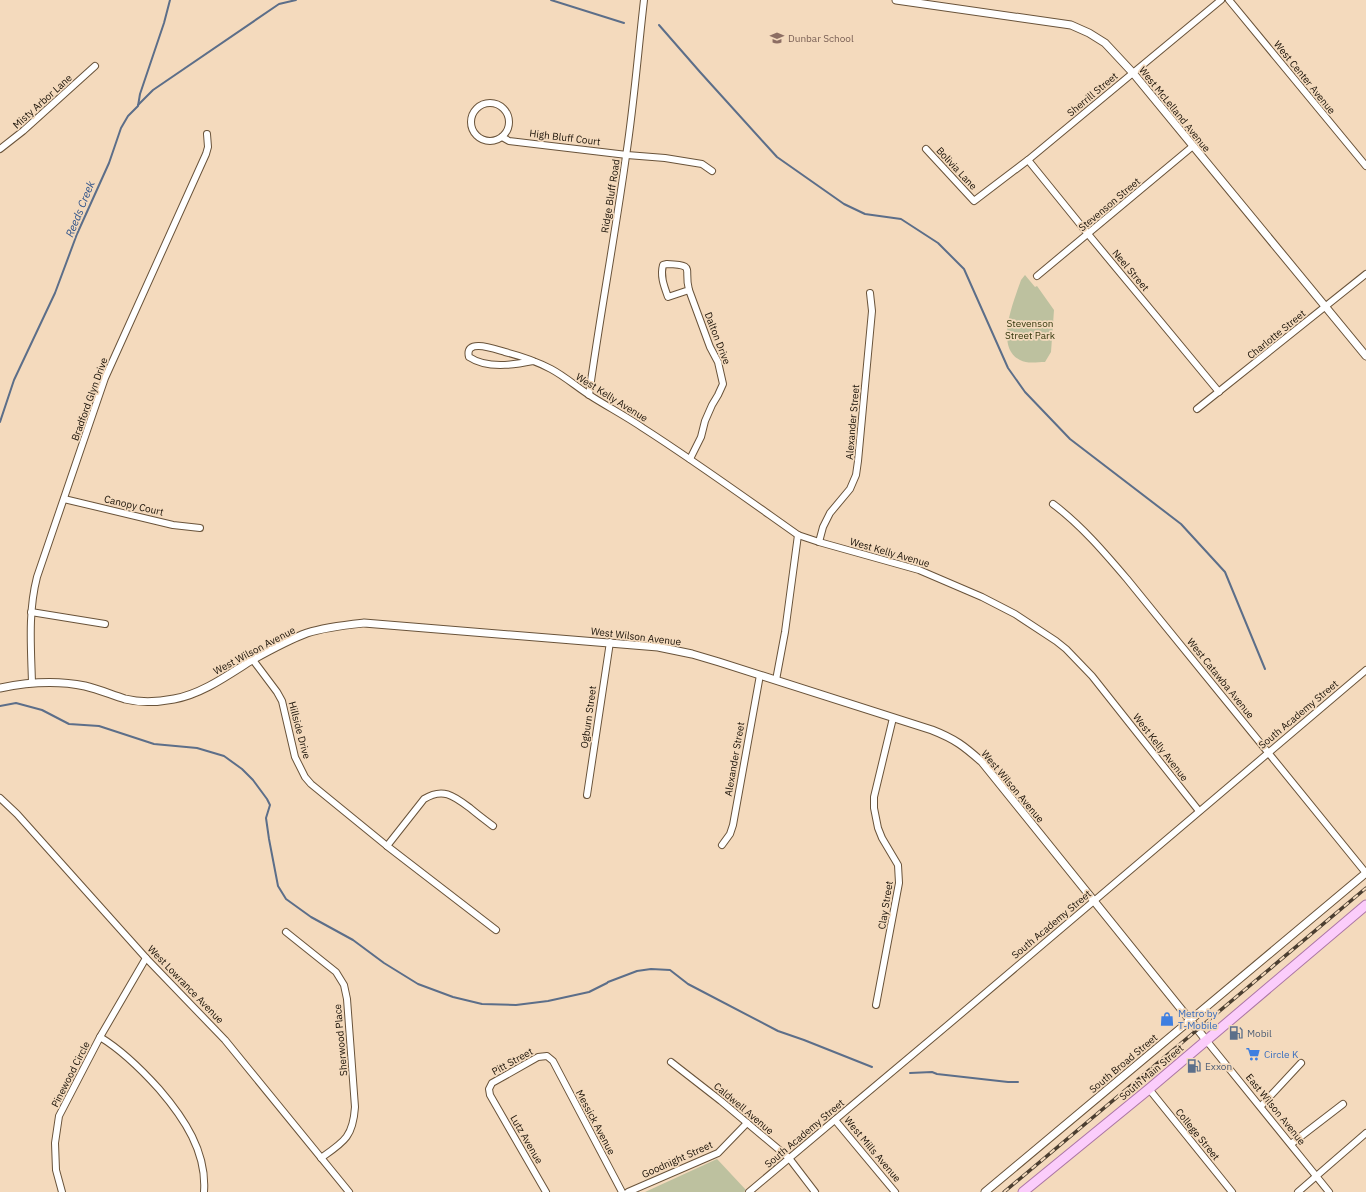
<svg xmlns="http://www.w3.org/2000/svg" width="1366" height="1192" font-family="'IBM Plex Sans',sans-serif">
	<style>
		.green { fill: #bdc19f }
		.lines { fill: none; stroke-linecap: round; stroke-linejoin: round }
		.stream { stroke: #5c6e89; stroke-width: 2 }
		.minor-casing { stroke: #69533a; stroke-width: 8 }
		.tertiary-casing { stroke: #69533a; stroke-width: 9 }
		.primary-casing { stroke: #ab75a4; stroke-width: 11 }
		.minor { stroke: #fff; stroke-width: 6 }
		.tertiary { stroke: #fff; stroke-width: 7 }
		.primary { stroke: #fbcdfb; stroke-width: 9 }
		.rail-casing { stroke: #4c3f31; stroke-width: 3.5 }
		.rail { stroke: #f4dabd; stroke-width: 2; stroke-dasharray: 6; stroke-linecap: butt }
		.labels { text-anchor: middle; stroke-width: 3.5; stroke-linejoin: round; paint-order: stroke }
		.education-label { font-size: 10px; fill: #785e54; stroke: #f4dabd; text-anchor: start }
		.street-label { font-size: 10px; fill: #191107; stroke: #f4dabd }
		.park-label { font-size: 10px; fill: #35380d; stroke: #f4dabd }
		.shop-label { font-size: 10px; fill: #366cbe; stroke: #f4dabd; text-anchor: start }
		.service-label { font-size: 10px; fill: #4e5e75; stroke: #f4dabd; text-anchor: start }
		.water-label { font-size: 11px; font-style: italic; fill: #2d528a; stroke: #f4dabd }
	</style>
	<rect width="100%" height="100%" fill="#f4dabd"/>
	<g class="green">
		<path d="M1025,275L1035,287L1037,286L1054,310L1051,352L1045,362C1037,362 1027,364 1020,360C994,347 1014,301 1021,280Z"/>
		<polygon points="717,1159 746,1190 744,1192 645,1192"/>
	</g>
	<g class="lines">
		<g class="stream">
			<polyline points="551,0 624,23"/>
			<polyline points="659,25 700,72 777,157 844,204 865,214 901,219 938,243 964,269 1008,368 1025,392 1070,439 1181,524 1225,572 1265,669"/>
			<polyline points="138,105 153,90 279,4 296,0"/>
			<polyline points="0,422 14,380 55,293 77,234 109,163 121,128 128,116 138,106 140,94 164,23 170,0"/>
			<polyline points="0,706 16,703 42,710 69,724 99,726 154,744 197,748 224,756 242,769 253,780 267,799 270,805 266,818 269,839 278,886 286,899 311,917 353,940 384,963 418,984 453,997 482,1004 516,1005 548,1001 589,992 607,983 608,982 637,971 651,969 670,970 688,984 778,1031 804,1040 872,1067"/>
			<polyline points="910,1073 932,1072 937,1074 1008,1082 1018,1082"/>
		</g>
		<defs>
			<g id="minor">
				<polyline points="1229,0 1366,166"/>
				<circle cx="490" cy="122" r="19"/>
				<polyline points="502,137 509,141 627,155 665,158 702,164 712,171"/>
				<polyline points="0,149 23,131 95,66"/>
				<polyline points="926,149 974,201 1028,160 1221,0"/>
				<polyline points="1028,160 1088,234 1219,392"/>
				<path d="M667,264C697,265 683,269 689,290L668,297C664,286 660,276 663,265Z"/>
				<polyline points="1037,276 1193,146"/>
				<polyline points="689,290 710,347 718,362 723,384 718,395 712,405 705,421 701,437 690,459"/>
				<path d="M533,361C513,365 487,369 469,357C464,337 497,350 505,352C521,356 536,361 551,369C566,377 579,389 594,398C610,408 627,417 643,428C696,462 747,499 798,535L819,542L919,570L982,597L1015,614L1056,641L1066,649L1092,676L1199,811"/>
				<path d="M589,395C600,315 615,236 626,156C634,104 638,52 644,0"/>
				<polyline points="1197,409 1366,274"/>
				<polyline points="64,499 173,525 200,528"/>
				<path d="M1053,504C1081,525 1104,552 1127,579L1366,873"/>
				<polyline points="819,542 823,527 830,513 850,489 856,475 858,461 872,311 870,293"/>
				<polyline points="31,612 105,624"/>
				<polyline points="253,660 277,692 282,701 295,757 305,777 311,784 387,846 496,930"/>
				<polyline points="776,680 785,632 798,535"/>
				<path d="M32,683C31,647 28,612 37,577L105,378L206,154L208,147L207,134"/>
				<polyline points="587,795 610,642"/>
				<polyline points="0,798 17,814 146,958 225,1040 349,1192"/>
				<polyline points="722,845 730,834 733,825 760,675"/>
				<path d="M387,846L424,799C443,787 454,796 470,808C477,814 485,820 493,826"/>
				<path d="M286,932L336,972L344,985L347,999L355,1107C353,1137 344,1142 321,1158"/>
				<polyline points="876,1005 899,883 898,865 882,838 878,828 874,808 874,797 893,718"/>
				<polyline points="100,1037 146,958"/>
				<polyline points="1206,1040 1329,1192"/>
				<polyline points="671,1062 721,1101 789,1158 815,1192"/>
				<polyline points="1149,1089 1232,1192"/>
				<polyline points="1261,1106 1301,1063"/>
				<polyline points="835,1120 895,1192"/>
				<polyline points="1291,1144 1343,1104"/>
				<path d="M62,1192L56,1170L55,1143L59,1116L100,1037C123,1051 141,1069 159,1089C184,1118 207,1152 204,1192"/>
				<polyline points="546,1192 490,1095 489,1089 492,1083 538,1057 547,1056 553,1061 622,1192"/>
				<polyline points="628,1192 718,1153 747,1123"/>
				<polyline points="749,1192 949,1024 1366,670"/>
				<polyline points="1298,1192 1366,1133"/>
			</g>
			<g id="tertiary">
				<polyline points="896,0 1071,25 1089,33 1105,43 1133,73 1366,356"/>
				<path d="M0,688C29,682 56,680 85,686C98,689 112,695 125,699C141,703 158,702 174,699C202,694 228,675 252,660C270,650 288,640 307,633C325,627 345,625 364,623L658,647L692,654L719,662L932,730C955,739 964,746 982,762L1206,1040"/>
				<polyline points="985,1192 1366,873"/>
			</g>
			<polyline id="primary" points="1023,1192 1149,1089 1366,905"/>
		</defs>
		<use href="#minor" class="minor-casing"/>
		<use href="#tertiary" class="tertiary-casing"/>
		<use href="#primary" class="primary-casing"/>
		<use href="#minor" class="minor"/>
		<use href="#tertiary" class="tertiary"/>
		<use href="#primary" class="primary"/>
		<defs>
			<polyline id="rail" points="1004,1192 1366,888"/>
		</defs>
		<use href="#rail" class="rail-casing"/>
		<use href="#rail" class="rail"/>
	</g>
	<defs>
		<symbol id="school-bare" viewBox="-9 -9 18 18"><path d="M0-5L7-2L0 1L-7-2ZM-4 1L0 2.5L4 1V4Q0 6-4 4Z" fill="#8d6e63" stroke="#f4dabd" stroke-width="2.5" paint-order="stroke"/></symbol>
		<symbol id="shop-bare" viewBox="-9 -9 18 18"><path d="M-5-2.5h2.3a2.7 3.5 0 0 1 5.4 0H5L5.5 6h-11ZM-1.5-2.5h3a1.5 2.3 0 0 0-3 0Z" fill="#3f7fe0" stroke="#f4dabd" stroke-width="2.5" paint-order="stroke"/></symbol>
		<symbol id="fuel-bare" viewBox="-9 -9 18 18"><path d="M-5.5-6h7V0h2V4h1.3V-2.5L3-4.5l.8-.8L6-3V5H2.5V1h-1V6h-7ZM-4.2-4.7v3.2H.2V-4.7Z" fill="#5c6f8a" stroke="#f4dabd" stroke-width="2.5" paint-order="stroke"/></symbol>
		<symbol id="supermarket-bare" viewBox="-9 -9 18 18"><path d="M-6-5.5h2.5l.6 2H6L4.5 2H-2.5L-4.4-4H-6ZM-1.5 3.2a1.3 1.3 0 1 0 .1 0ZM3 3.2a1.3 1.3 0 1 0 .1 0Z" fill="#3f7fe0" stroke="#f4dabd" stroke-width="2.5" paint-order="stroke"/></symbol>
	</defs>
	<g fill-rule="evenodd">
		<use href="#school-bare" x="767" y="28" width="20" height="20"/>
		<use href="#shop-bare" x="1157" y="1009" width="20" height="20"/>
		<use href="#fuel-bare" x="1226" y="1023" width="20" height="20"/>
		<use href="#supermarket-bare" x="1243" y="1044" width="20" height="20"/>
		<use href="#fuel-bare" x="1184" y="1056" width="20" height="20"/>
	</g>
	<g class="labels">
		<g class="education-label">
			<text x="788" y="42">Dunbar School</text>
		</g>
		<g class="street-label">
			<text transform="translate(1305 77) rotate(51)" y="4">West Center Avenue</text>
			<text transform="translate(1092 94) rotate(-40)" y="4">Sherrill Street</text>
			<text transform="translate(42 101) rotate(-42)" y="4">Misty Arbor Lane</text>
			<text transform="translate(1175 109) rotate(51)" y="4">West McLelland Avenue</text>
			<text transform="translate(565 137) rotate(7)" y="4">High Bluff Court</text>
			<text transform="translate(957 168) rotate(47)" y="4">Bolivia Lane</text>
			<text transform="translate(610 196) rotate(-81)" y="4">Ridge Bluff Road</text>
			<text transform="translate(1109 204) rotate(-40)" y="4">Stevenson Street</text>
			<text transform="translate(1131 270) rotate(50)" y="4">Neel Street</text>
			<text transform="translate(1276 334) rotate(-39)" y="4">Charlotte Street</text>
			<text transform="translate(718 338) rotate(69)" y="4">Dalton Drive</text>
			<text transform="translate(612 397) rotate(32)" y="4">West Kelly Avenue</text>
			<text transform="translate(89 399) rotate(-70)" y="4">Bradford Glyn Drive</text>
			<text transform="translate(852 422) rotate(-85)" y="4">Alexander Street</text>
			<text transform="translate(134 505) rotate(13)" y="4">Canopy Court</text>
			<text transform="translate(890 552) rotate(16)" y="4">West Kelly Avenue</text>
			<text transform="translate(636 636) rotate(7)" y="4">West Wilson Avenue</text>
			<text transform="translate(254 650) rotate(-28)" y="4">West Wilson Avenue</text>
			<text transform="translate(1221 678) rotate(51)" y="4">West Catawba Avenue</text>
			<text transform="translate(1298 714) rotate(-40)" y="4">South Academy Street</text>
			<text transform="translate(588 717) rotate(-82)" y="4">Ogburn Street</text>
			<text transform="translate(300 730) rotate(75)" y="4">Hillside Drive</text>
			<text transform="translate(1161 747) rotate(52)" y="4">West Kelly Avenue</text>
			<text transform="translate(734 759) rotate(-80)" y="4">Alexander Street</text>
			<text transform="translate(1013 786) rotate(50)" y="4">West Wilson Avenue</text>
			<text transform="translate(885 905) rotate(-81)" y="4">Clay Street</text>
			<text transform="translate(1051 924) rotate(-40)" y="4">South Academy Street</text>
			<text transform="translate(186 984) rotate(46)" y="4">West Lowrance Avenue</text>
			<text transform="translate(340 1040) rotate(-95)" y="4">Sherwood Place</text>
			<text transform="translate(512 1061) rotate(-29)" y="4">Pitt Street</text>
			<text transform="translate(1123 1063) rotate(-40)" y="4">South Broad Street</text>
			<text transform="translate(1151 1072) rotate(-40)" y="4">South Main Street</text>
			<text transform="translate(70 1074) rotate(-63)" y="4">Pinewood Circle</text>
			<text transform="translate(744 1108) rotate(40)" y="4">Caldwell Avenue</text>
			<text transform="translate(1276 1109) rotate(51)" y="4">East Wilson Avenue</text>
			<text transform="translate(596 1122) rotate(62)" y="4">Messick Avenue</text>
			<text transform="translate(804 1133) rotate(-40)" y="4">South Academy Street</text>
			<text transform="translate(1198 1134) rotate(51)" y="4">College Street</text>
			<text transform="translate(527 1139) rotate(60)" y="4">Lutz Avenue</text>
			<text transform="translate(873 1149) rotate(50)" y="4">West Mills Avenue</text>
			<text transform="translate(677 1159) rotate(-24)" y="4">Goodnight Street</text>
		</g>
		<g class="park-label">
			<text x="1030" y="327">Stevenson<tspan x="1030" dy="12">Street Park</tspan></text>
		</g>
		<g class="shop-label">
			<text x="1178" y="1017">Metro by<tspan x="1178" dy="12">T-Mobile</tspan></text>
			<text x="1264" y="1058">Circle K</text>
		</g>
		<g class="service-label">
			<text x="1247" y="1037">Mobil</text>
			<text x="1205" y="1070">Exxon</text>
		</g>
		<g class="water-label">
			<text transform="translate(80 209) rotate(-68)" y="4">Reeds Creek</text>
		</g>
	</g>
</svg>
